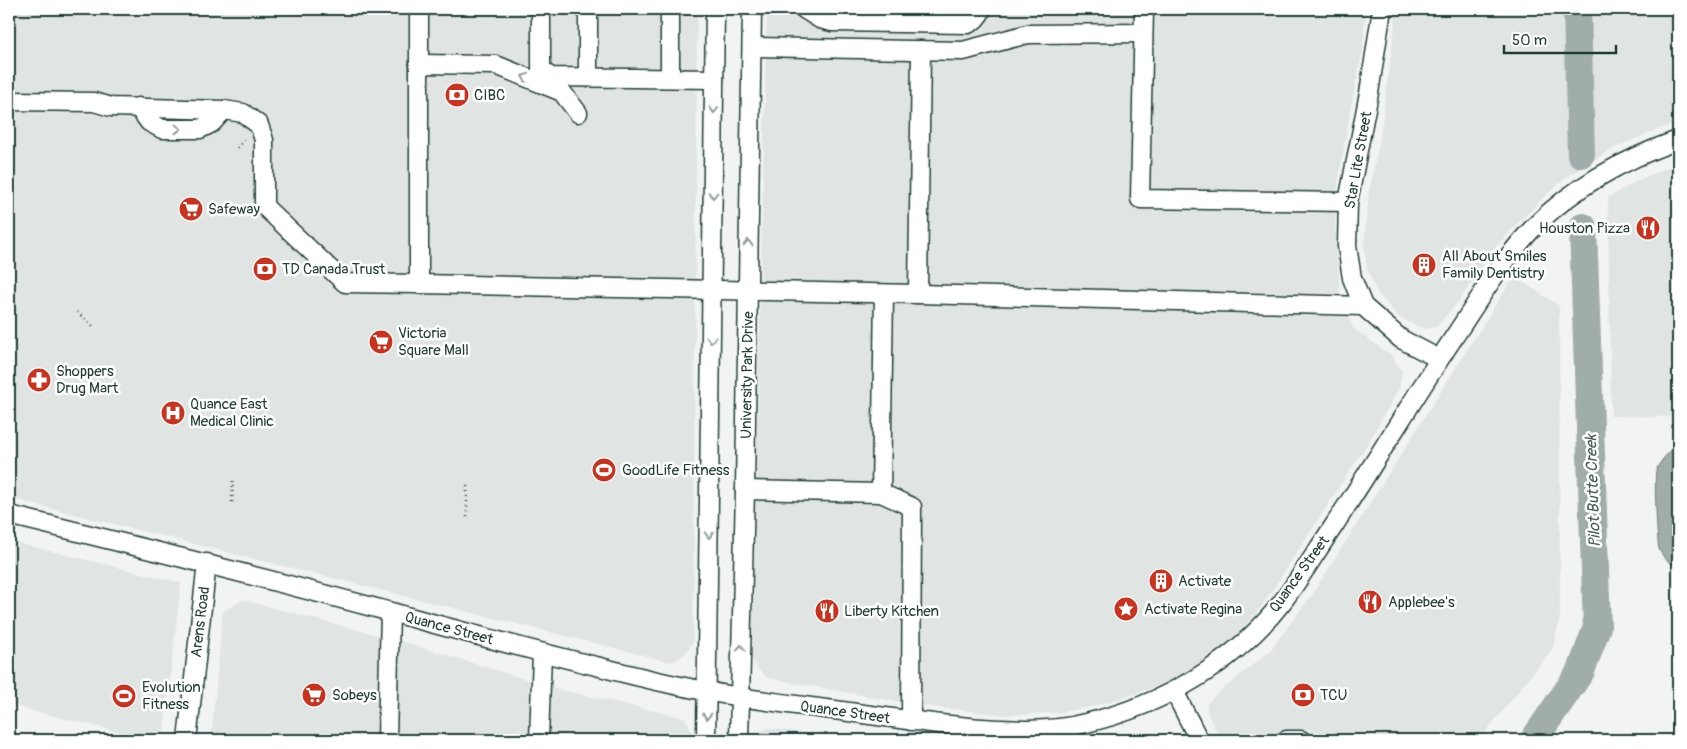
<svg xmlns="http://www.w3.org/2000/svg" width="1687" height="749" font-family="Pangolin,sans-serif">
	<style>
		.built { fill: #e0e4e3 }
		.water { fill: #a1adaa; stroke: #6d807b }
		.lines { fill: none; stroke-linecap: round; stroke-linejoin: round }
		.river { stroke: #a1adaa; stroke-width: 28 }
		.minor-casing { stroke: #1f3d34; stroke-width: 21 }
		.path { stroke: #1f3d34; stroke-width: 2.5; stroke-dasharray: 1 4; stroke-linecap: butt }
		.minor { stroke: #fff; stroke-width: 18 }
		.oneway { stroke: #8f9e9a }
		.labels { text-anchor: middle; stroke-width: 5; stroke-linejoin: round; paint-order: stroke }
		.poi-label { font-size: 15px; fill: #1f3d34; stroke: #fff; text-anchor: start }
		.street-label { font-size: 15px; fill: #1f3d34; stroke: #fff }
		.water-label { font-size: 16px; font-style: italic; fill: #465f57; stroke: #fff }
	</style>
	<rect width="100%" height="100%" fill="#f2f3f3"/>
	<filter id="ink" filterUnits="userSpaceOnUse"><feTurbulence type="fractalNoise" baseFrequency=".02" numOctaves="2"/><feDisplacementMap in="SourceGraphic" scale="10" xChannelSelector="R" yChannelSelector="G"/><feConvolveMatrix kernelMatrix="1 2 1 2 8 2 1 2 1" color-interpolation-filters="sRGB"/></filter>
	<g filter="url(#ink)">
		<g class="built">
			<polygon points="9,9 697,9 693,642 684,655 671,662 9,498"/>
			<polygon points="767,9 1366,9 1362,53 1350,111 1339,175 1335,224 1340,295 1353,328 1392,356 1402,372 1399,388 1371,438 1271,592 1249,623 1230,641 1206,660 1172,680 1141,692 1091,707 1055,713 1006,715 916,705 768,678 759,670 752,658"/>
			<polygon points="1397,9 1678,9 1678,124 1661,128 1612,149 1568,176 1544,197 1515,226 1494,249 1458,302 1437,326 1425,329 1398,317 1377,292 1367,268 1364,244 1369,192 1380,139"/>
			<polygon points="1678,163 1678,417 1611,416 1608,198 1643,178"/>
			<polygon points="1514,276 1559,306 1560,618 1553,648 1479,740 1220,740 1207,712 1207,704 1212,698 1269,652 1312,595"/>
			<polygon points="9,541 181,583 163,736 120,732 9,705"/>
			<polygon points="242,600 404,642 557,689 685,718 694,735 694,740 211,740 223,612"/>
			<polygon points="768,728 848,740 851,740 748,740"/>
		</g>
		<path class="water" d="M1678,445V567C1669,563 1663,558 1659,549C1657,542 1654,478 1656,471C1658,463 1671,449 1678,445Z"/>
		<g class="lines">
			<g class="river">
				<polyline points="1577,9 1581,154"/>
				<polyline points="1535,738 1581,671 1597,627 1583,227"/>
			</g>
			<defs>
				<g id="minor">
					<polyline points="419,9 419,284 918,294 1363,306"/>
					<polyline points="541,9 541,70 551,77 714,79"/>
					<polyline points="588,9 588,77"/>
					<polyline points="670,9 670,77"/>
					<path d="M804,9L820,19L832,22L968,24C975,21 979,16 982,9"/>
					<polyline points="1144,9 1140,199 1348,202"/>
					<polyline points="1382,9 1369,93 1348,202 1347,246 1352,278 1363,306 1401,339 1439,359"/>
					<polyline points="752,47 963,51 1028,34 1143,33"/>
					<polyline points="419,64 496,65 562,92 578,113"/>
					<polyline points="9,101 94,102 111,107 224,110 243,113 259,125 264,140 264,205 268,210 345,283 419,284"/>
					<polyline points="138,107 149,122 162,129 200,129 212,123 224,110"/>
					<polyline points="918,294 921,50"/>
					<polyline points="745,490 881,493 912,507 911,721"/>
					<polyline points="881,493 884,294"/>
					<path d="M9,515C136,546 264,578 391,612C460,631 530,650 600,667C635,676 670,685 706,691C751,700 797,705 842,711C884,717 926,723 969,727C1008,730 1048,733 1086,723C1163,705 1235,663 1283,601C1301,577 1316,552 1333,527C1376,461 1416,394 1460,328C1483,293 1506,255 1536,225C1576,185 1625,159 1678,140"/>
					<polyline points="1174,691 1199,740"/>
					<polyline points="187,740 207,563"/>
					<polyline points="387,740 390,612"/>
					<polyline points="539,740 542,653"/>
					<polyline points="706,740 715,9"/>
					<polyline points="739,740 745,490 752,9"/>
					<polyline points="1286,740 1301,740"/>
				</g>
			</defs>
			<use href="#minor" class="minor-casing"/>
			<g class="path">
				<polyline points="237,148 246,138"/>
				<polyline points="77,312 94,327"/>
				<polyline points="232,502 233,481"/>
				<polyline points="467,517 467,485"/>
			</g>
			<use href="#minor" class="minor"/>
		</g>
		<defs><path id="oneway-chevron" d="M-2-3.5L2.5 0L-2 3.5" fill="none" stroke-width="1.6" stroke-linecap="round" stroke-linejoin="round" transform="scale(1.25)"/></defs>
		<g class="oneway">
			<use href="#oneway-chevron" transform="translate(525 77) rotate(-158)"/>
			<use href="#oneway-chevron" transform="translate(714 110) rotate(91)"/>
			<use href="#oneway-chevron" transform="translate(178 129) rotate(1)"/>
			<use href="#oneway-chevron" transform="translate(713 195) rotate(91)"/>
			<use href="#oneway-chevron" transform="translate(748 243) rotate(-89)"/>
			<use href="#oneway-chevron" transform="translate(711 340) rotate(90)"/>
			<use href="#oneway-chevron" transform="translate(709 535) rotate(91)"/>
			<use href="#oneway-chevron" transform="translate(741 648) rotate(-89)"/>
			<use href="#oneway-chevron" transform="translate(707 716) rotate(91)"/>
		</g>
	</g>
	<defs>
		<symbol id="bank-disc" viewBox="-11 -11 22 22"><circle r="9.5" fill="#c8321e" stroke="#fff"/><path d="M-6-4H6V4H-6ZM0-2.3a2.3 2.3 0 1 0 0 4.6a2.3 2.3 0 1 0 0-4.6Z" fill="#fff"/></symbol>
		<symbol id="supermarket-disc" viewBox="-11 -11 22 22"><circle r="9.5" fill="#c8321e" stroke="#fff"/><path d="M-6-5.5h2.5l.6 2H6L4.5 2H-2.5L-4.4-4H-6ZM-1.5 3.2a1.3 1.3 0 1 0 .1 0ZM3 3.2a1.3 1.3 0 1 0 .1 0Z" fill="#fff"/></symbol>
		<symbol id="restaurant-disc" viewBox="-11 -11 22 22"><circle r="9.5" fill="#c8321e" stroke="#fff"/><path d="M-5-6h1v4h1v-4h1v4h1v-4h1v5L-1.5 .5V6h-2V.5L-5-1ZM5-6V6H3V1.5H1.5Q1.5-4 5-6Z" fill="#fff"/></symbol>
		<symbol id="building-disc" viewBox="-11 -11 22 22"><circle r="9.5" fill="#c8321e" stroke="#fff"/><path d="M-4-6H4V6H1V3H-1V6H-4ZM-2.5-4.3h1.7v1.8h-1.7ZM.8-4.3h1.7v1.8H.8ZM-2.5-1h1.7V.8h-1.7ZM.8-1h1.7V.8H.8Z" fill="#fff"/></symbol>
		<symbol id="pharmacy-disc" viewBox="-11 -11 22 22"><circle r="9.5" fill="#c8321e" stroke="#fff"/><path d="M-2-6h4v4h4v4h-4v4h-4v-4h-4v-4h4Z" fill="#fff"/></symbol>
		<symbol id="hospital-disc" viewBox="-11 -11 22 22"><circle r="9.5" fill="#c8321e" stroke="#fff"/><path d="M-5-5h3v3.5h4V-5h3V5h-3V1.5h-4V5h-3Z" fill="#fff"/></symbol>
		<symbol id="stadium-disc" viewBox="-11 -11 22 22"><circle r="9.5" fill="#c8321e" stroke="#fff"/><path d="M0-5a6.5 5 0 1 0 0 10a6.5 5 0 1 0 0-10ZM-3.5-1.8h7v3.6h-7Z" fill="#fff"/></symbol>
		<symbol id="sight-disc" viewBox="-11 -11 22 22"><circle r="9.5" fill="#c8321e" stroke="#fff"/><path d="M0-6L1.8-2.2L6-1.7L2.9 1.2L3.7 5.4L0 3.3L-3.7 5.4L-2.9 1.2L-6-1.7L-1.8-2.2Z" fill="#fff"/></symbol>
	</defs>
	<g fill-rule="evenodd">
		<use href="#bank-disc" x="443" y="81" width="28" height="28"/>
		<use href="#supermarket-disc" x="177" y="195" width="28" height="28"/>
		<use href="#restaurant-disc" x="1634" y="214" width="28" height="28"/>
		<use href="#building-disc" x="1410" y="251" width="28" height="28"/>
		<use href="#bank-disc" x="251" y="255" width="28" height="28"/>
		<use href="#supermarket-disc" x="367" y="328" width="28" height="28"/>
		<use href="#pharmacy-disc" x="25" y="366" width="28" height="28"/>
		<use href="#hospital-disc" x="159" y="399" width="28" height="28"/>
		<use href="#stadium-disc" x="590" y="456" width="28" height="28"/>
		<use href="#building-disc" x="1147" y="567" width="28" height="28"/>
		<use href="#restaurant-disc" x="1356" y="588" width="28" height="28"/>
		<use href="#sight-disc" x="1112" y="595" width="28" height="28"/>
		<use href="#restaurant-disc" x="813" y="597" width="28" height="28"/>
		<use href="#supermarket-disc" x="300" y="681" width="28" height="28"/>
		<use href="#bank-disc" x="1289" y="681" width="28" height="28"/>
		<use href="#stadium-disc" x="110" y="682" width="28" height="28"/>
	</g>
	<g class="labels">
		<g class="poi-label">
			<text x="474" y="100">CIBC</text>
			<text x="208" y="214">Safeway</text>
			<text x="1630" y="233" text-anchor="end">Houston Pizza</text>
			<text x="1442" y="261">All About Smiles<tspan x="1442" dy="17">Family Dentistry</tspan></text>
			<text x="282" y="274">TD Canada Trust</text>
			<text x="398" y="338">Victoria<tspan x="398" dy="17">Square Mall</tspan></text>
			<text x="56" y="376">Shoppers<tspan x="56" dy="17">Drug Mart</tspan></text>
			<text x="190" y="409">Quance East<tspan x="190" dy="17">Medical Clinic</tspan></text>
			<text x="622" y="475">GoodLife Fitness</text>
			<text x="1178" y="586">Activate</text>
			<text x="1388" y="607">Applebee's</text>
			<text x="1144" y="614">Activate Regina</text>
			<text x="844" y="616">Liberty Kitchen</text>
			<text x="142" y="692">Evolution<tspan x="142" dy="17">Fitness</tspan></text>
			<text x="332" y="700">Sobeys</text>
			<text x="1320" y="700">TCU</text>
		</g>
		<g class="street-label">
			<text transform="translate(1358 160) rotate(-80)" y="5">Star Lite Street</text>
			<text transform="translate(747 375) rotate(-89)" y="5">University Park Drive</text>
			<text transform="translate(1299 574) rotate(-54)" y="5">Quance Street</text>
			<text transform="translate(200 622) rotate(-83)" y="5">Arens Road</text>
			<text transform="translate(449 628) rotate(15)" y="5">Quance Street</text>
			<text transform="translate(845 712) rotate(8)" y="5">Quance Street</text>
		</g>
		<g class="water-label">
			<text transform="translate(1592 491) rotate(-92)" y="6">Pilot Butte Creek</text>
		</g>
	</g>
	<rect width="1687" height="749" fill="none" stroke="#fff" stroke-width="30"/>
	<rect x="15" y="15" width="1657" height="719" fill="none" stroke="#1f3d34" stroke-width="2" filter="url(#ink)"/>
	<path d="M1504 45v8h112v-8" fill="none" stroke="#1f3d34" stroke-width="2.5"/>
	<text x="1512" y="45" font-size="15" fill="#1f3d34" stroke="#ffffff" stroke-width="4" paint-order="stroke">50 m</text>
</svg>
